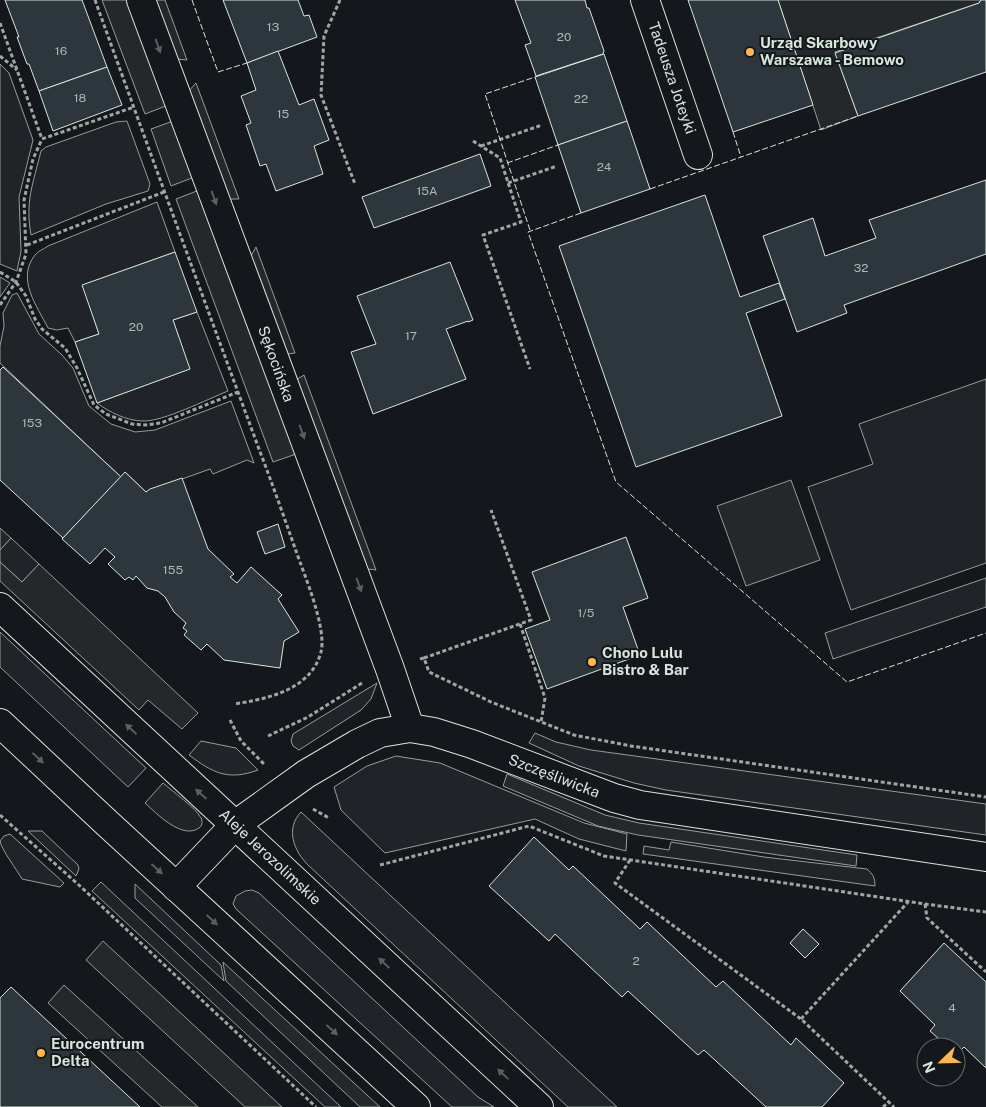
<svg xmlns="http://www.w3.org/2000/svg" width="986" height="1107" font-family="'Public Sans',sans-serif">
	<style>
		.green { fill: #202428; stroke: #939e99 }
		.parking { fill: #24282b; stroke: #939e99 }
		.building { fill: #2c363c; stroke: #d8e6dc }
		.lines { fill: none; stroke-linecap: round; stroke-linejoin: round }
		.street-casing { stroke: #d8e6dc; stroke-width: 30 }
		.secondary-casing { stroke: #d8e6dc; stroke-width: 30 }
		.path { stroke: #9da8a2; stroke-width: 3; stroke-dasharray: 4 2.5; stroke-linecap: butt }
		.street { stroke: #14181c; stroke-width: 28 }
		.secondary { stroke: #14181c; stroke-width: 28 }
		.fence { stroke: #d8e6dc; stroke-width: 1; stroke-dasharray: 6 2.5; stroke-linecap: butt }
		.oneway { fill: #59605f }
		.poi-dot { fill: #ffb74d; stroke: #14181c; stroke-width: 2 }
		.labels { text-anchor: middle; stroke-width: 4; stroke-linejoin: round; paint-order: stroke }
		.number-label { font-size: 12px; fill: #adbab4 }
		.poi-label { font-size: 15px; font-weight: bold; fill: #d8e6dc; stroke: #14181c; text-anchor: start }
		.street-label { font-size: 15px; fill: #d8e6dc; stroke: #14181c }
	</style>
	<rect width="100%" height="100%" fill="#14181c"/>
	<g class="green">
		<polygon points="0,64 9,73 33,140 19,197 21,251 17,271 0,264"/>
		<path d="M127,121L150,184L148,191L106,204L31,235C25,201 33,184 41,151L46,147L116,122Z"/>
		<path d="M157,202L175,252L83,285L99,334L75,342L68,328L57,330L48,328C37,306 16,279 35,255C38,251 44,249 48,246Z"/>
		<polygon points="0,277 10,283 0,297"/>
		<polygon points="17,293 39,334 62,355 73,368 89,406 111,424 135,432 155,430 231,401 254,463 247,460 213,474 210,469 146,492 125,472 121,477 0,363 0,346 4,326 3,313 12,295"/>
		<path d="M197,312L228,391C208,399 162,422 143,421C127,421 109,412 97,403L189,369L173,320Z"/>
		<polygon points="986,379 986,563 851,610 808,487 873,464 859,424"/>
		<polygon points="11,538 39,564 22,582 0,562 0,550"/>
		<polygon points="986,578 986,607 833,659 825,633"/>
		<polygon points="0,632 146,768 128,787 0,667"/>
		<polygon points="377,683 371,699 361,710 299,750 293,746 291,741 293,734"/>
		<polygon points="535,733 556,742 591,750 986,804 986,835 666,790 634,783 579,766 529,743"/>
		<path d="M201,741L236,748L258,770C228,781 213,773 189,755Z"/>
		<polygon points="396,756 440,763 584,823 627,834 626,851 579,839 535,819 385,853 341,810 334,787 367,766"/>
		<path d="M163,783C172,791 196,808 201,818C203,822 202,826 199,828C182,840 156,813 145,803Z"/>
		<path d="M301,812L617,1107H568L308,865C294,851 285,829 301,812Z"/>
		<polygon points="28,831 42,831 78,865 79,869 76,876"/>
		<path d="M10,834L64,883L60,887L22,879C17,870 1,849 0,841L4,836Z"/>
		<path d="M671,842L764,857L867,869C873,874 875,878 875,886L643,854L644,846L669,850Z"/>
		<polygon points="101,882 341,1107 325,1107 92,891"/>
		<polygon points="135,884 221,965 224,981 135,898"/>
		<polygon points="252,890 259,893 478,1097 494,1107 452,1107 236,909 233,904 236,896 245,891"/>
	</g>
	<g class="parking">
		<polygon points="102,0 132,0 171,104 145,114"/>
		<polygon points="153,0 165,0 187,60 176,59"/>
		<polygon points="778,0 981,0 979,3 835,52 858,116 821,130"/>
		<polygon points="196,83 239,199 229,199 187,93"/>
		<polygon points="176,120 197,176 171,186 151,129"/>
		<polygon points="202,189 299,453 273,462 176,199"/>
		<polygon points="256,247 295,353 287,354 250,258"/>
		<polygon points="304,375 376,570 368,569 363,565 296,380"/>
		<polygon points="791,480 820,560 746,586 717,506"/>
		<polygon points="0,528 11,538 0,550"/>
		<polygon points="0,562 22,582 39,564 198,713 182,729 148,700 139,710 0,581"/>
		<polygon points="507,774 605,815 639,823 857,855 856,866 638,835 598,826 503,786"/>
		<polygon points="103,941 282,1107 245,1107 86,960"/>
		<polygon points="223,962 380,1107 360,1107 226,981"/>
		<polygon points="64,985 198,1107 162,1107 48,1003"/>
	</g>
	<g class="building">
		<polygon points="5,0 82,0 107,67 39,91 29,64 27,64 17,37 19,37"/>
		<polygon points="223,0 298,0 304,16 309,15 317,37 247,63"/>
		<polygon points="515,0 585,0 587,8 589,8 604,51 603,54 536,76 525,45 531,43"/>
		<polygon points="688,0 778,0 813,105 733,132"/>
		<polygon points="981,0 986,0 986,72 858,116 835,53 979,3"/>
		<polygon points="278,51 299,105 314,99 329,140 314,146 323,174 276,191 266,164 260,166 246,125 251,123 241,96 256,90 247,63"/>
		<polygon points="604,54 627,121 558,145 535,77"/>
		<polygon points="107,67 122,105 53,131 39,91"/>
		<polygon points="627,121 650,189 581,213 558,145"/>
		<polygon points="480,154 491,186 374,228 362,197"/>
		<polygon points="986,180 986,254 844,305 847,313 797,332 763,236 813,218 825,256 876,238 869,220"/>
		<polygon points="705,195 740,297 779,283 785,299 746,313 782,416 636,467 559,246"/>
		<polygon points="175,252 197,312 173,320 190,369 97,403 75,342 99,334 82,285"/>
		<polygon points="450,262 473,320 468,322 468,321 446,329 466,379 373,414 351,352 376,344 357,296"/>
		<polygon points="3,367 121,477 63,538 0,480 0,370"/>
		<polygon points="125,472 146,492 150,489 182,478 208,549 234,574 230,577 237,583 251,567 282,595 278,599 299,632 284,641 280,668 224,660 207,644 201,650 184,635 187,631 183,628 186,623 174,612 165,597 158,591 147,588 136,576 133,580 129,577 125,580 108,564 115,557 105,548 90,564 62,539"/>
		<polygon points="278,524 285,547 265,554 257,532"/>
		<polygon points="626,537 648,598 623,607 640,655 547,689 525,629 550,620 532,572"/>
		<polygon points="534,837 569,870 573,866 640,929 647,922 716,987 723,981 791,1045 796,1038 844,1083 822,1107 766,1107 704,1050 698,1055 628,991 622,997 555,934 549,941 489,886"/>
		<polygon points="803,929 819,944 805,958 790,943"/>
		<polygon points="944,943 986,982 986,1068 964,1047 956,1055 956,1047 948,1047 930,1031 935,1025 900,991"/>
		<polygon points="11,987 140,1107 0,1107 0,998"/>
	</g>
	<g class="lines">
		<defs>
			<g id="street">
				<polyline points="141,0 390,669 410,728"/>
				<polyline points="645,0 698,155"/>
			</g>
			<g id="secondary">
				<polyline points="0,607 539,1107"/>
				<polyline points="0,723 108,824 416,1107"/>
				<polyline points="176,887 235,825 306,774 357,744 380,733 410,728 434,732 472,744 614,798 640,805 986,857"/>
			</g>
		</defs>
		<use href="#street" class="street-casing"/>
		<use href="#secondary" class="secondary-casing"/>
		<g class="path">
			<path d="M95,0C149,150 204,300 259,449C272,483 284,517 296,551C304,574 327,628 321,652C311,690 267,699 234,704"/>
			<polyline points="340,0 324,36 321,95 355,184"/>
			<polyline points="0,23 42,139 134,107"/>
			<polyline points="0,56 17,70"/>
			<polyline points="473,141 500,158 521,222 483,235 530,369"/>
			<polyline points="481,146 542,125"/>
			<polyline points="508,183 557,166"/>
			<polyline points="27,245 164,192"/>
			<polyline points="0,272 16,282 26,296 35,319 42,329 65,348 77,368 94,405 106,414 132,424 145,425 161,423 238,392"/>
			<polyline points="0,305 16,282 26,254 24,200 33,159 42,139"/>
			<polyline points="520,624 545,698 541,722"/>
			<polyline points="424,658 531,620 491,510"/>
			<polyline points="420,659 424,658 429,672 491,702 574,735 631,746 986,797"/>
			<polyline points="230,720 241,741 264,764"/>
			<polyline points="268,736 308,717 362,683"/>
			<polyline points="313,809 329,818"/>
			<polyline points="0,815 80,886 316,1107"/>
			<polyline points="630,860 615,883 801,1019 894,1107"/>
			<polyline points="380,865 529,826 604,856 925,904 986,912"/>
			<polyline points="925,904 927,918 986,972"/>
			<polyline points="801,1019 908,902"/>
			<polyline points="883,1107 889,1102"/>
		</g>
		<use href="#street" class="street"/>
		<use href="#secondary" class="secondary"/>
		<g class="fence">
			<polyline points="192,0 218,72 247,63"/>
			<polyline points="733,132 741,157"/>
			<polyline points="507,163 558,145"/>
			<polyline points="650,189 858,116"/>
			<polyline points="581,213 528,232 616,482 847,682 986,633"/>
			<polyline points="530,230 485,94 535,77"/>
		</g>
	</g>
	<defs><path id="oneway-solid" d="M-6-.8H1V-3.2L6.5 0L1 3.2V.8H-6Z" transform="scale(1.25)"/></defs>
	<g class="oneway">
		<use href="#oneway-solid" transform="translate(158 46) rotate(70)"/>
		<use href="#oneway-solid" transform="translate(214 198) rotate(70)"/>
		<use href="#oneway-solid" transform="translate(302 432) rotate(70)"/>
		<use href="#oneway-solid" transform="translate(359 585) rotate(70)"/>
		<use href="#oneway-solid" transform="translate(131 729) rotate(-137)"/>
		<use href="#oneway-solid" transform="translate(38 758) rotate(43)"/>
		<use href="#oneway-solid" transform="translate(201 794) rotate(-138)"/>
		<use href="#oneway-solid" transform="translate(157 869) rotate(42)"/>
		<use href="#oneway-solid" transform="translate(212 920) rotate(43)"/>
		<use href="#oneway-solid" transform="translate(384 963) rotate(-137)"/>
		<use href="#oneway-solid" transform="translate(332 1030) rotate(42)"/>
		<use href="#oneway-solid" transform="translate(503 1074) rotate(-137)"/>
	</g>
	<g class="poi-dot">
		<circle cx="750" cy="52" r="5"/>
		<circle cx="592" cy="662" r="5"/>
		<circle cx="41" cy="1053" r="5"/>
	</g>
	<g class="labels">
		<g class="number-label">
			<text x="273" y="31">13</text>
			<text x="564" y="41">20</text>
			<text x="61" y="55">16</text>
			<text x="80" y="102">18</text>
			<text x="581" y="103">22</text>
			<text x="283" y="118">15</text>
			<text x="604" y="171">24</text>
			<text x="427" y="195">15A</text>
			<text x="861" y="272">32</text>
			<text x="136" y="331">20</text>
			<text x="411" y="340">17</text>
			<text x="32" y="427">153</text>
			<text x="173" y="574">155</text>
			<text x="586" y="617">1/5</text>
			<text x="636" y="965">2</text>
			<text x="952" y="1012">4</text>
		</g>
		<g class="poi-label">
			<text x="760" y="48">Urząd Skarbowy<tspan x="760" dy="17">Warszawa - Bemowo</tspan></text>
			<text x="602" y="658">Chono Lulu<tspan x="602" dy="17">Bistro &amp; Bar</tspan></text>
			<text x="51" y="1049">Eurocentrum<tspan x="51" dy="17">Delta</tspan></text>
		</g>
		<g class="street-label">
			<text transform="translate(672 78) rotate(71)" y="5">Tadeusza Joteyki</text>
			<text transform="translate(276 364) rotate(70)" y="5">Sękocińska</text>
			<text transform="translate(554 776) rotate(21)" y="5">Szczęśliwicka</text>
			<text transform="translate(270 857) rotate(43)" y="5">Aleje Jerozolimskie</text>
		</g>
	</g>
	<g transform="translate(941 1062) rotate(247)"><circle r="24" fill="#14181c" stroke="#626a69"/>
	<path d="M0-4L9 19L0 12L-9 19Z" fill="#ffb74d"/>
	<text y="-8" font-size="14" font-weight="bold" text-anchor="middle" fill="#d8e6dc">N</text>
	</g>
</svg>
